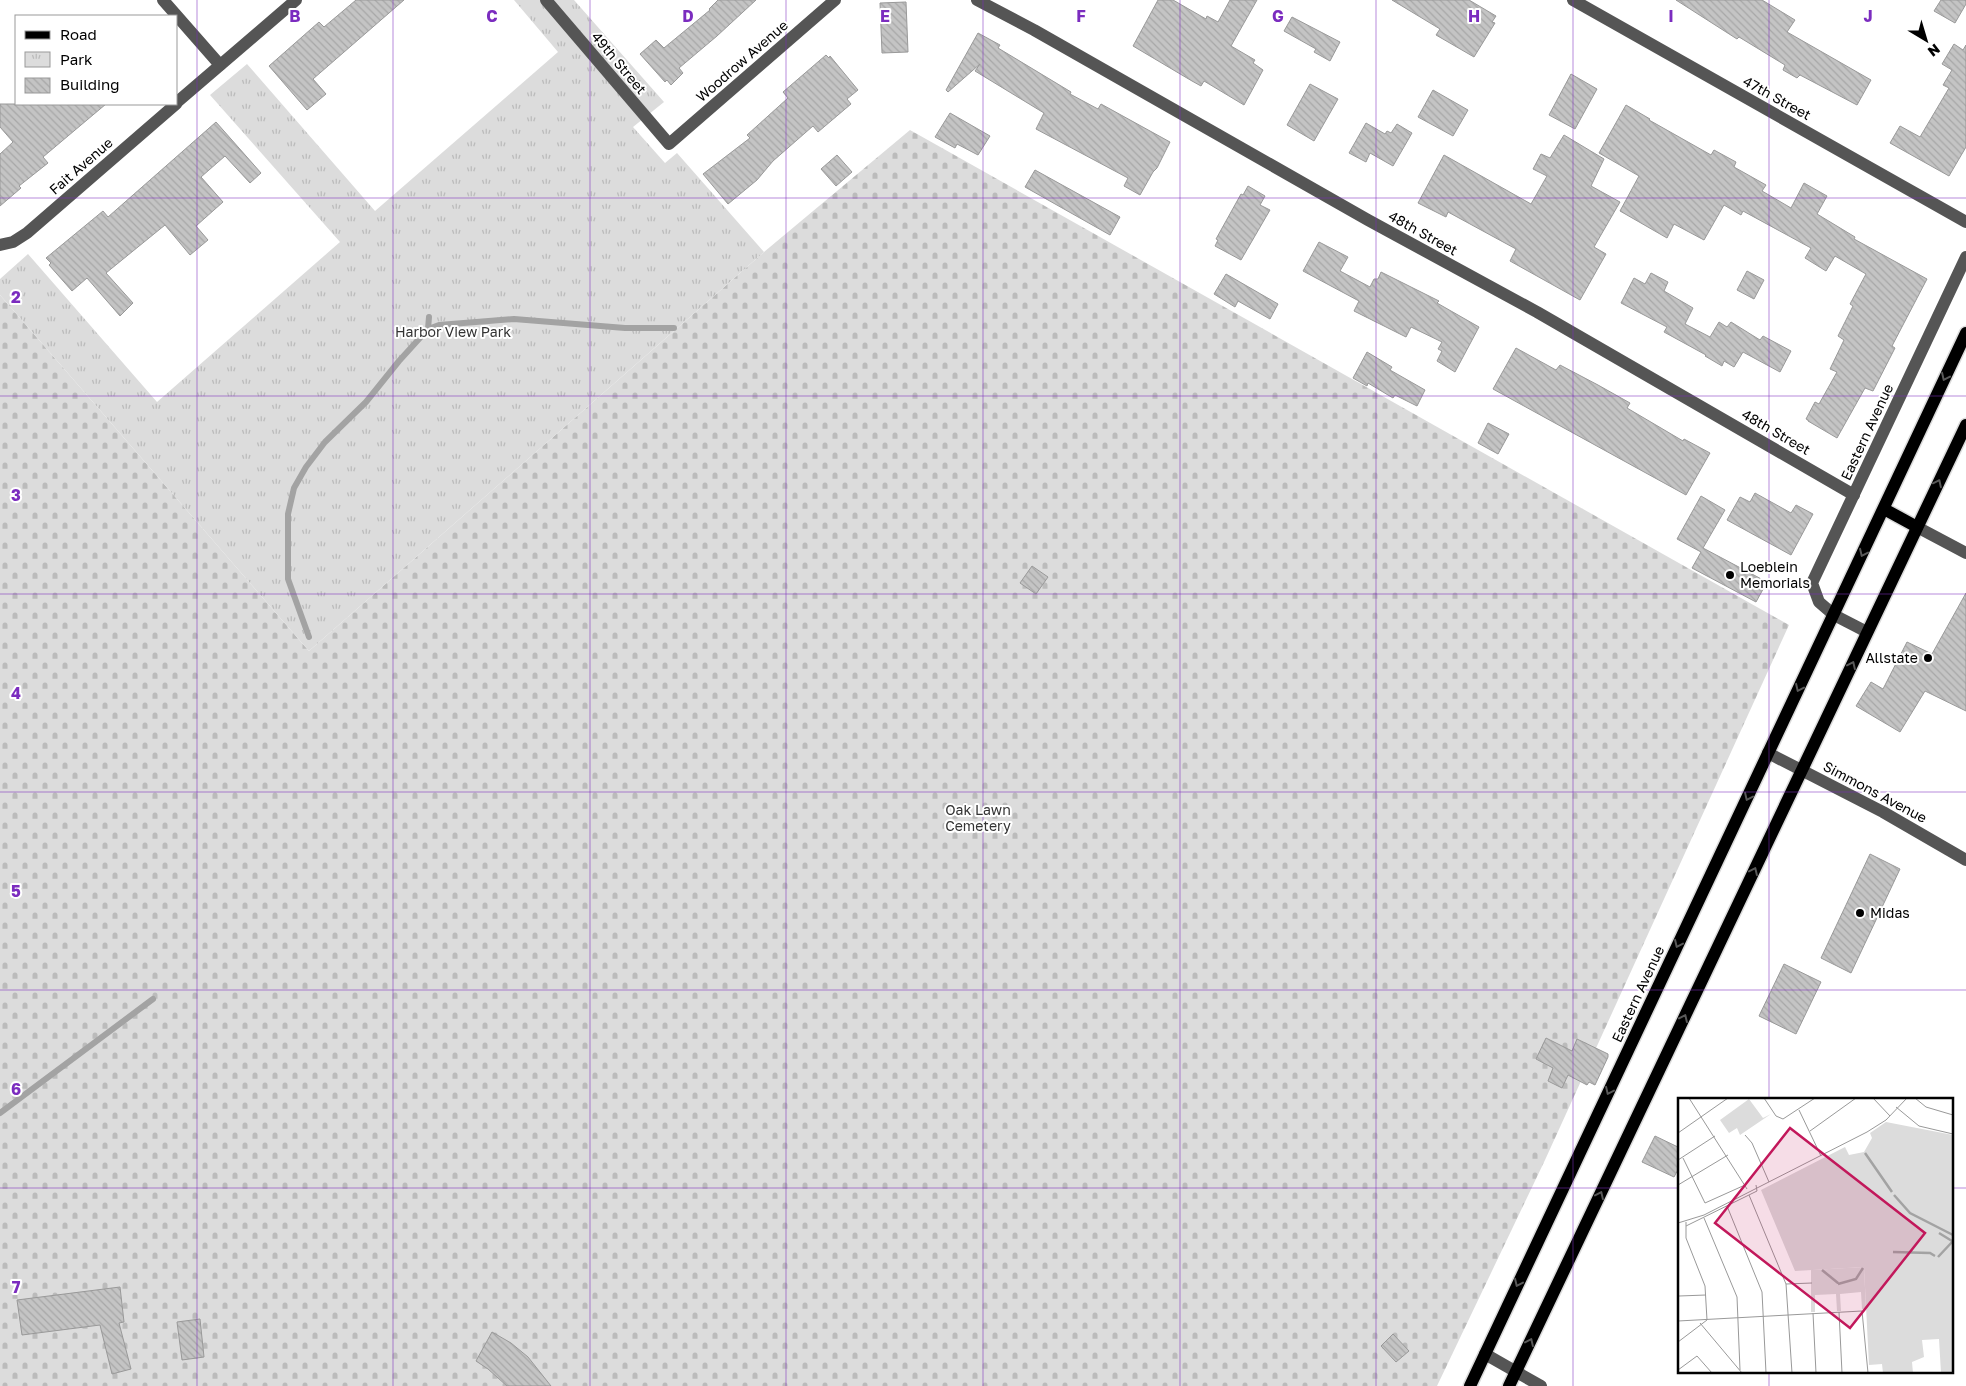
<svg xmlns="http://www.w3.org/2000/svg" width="1966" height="1386" font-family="'Golos Text',sans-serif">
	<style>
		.cemetery { fill: url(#cemetery-stones) }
		.park { fill: url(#park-tufts) }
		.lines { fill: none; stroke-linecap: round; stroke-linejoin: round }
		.stream { stroke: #a3a3a3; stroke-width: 6 }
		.building { fill: url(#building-back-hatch); stroke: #999 }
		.major-casing { stroke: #dbdbdb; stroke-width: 15 }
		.minor { stroke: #555; stroke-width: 12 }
		.major { stroke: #000; stroke-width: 12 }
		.oneway { stroke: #595959 }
		.grid { fill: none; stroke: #7b2cbf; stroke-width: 1; stroke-opacity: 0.55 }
		.poi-dot { fill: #000; stroke: #fff; stroke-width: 2 }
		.labels { text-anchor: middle; stroke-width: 4; stroke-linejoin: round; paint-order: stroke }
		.street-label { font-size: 14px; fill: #000; stroke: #fff }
		.park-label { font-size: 14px; fill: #333; stroke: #fff }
		.poi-label { font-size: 14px; fill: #000; stroke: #fff; text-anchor: start }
		.inset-river { fill: none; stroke: #a3a3a3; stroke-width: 2.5 }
		.inset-road { fill: none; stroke: #999; stroke-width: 1 }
		.view { fill: #c2185b; fill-opacity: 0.15; stroke: #c2185b; stroke-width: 2.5 }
		.inset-edge { fill: none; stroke: #000; stroke-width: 2.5 }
		.grid-label { font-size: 16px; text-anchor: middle; font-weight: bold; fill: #7b2cbf; stroke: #fff; stroke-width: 4; stroke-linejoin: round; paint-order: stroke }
	</style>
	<defs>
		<pattern id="cemetery-stones" width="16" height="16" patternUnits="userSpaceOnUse" patternTransform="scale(1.25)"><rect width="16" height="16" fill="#dcdcdc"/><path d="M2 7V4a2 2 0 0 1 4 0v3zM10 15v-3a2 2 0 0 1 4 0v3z" fill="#bbb"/></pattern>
		<pattern id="park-tufts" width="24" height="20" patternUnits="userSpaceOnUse" patternTransform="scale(1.25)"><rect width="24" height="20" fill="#dcdcdc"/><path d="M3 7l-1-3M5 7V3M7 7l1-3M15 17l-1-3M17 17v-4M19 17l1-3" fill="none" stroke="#bbb"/></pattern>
		<pattern id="building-back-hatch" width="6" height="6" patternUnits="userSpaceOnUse" patternTransform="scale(1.25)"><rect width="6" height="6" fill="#c4c4c4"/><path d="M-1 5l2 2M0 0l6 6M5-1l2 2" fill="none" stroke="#a7a7a7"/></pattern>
	</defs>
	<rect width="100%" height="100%" fill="#fff"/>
	<polygon class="cemetery" points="910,130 1789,625 1545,1160 1437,1386 0,1386 0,295 309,651 764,252"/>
	<polygon class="park" points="514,0 574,0 664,102 633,127 665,163 677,153 764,252 309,651 0,295 0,279 28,254 157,402 340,242 210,95 247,64 375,211 558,52"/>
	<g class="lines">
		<g class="stream">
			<polyline points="428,329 429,317"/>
			<polyline points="309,637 288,579 288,514 294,488 306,467 325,442 366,402 399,361 428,329 439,325 514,319 625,328 674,328"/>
			<polyline points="0,1113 153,999"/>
		</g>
	</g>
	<g class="building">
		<polygon points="356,0 404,0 313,79 326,94 307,110 269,66 319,22 324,27"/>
		<polygon points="718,0 756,0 717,36 679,68 683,73 671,85 667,80 665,82 640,54 656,40 664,48 710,10 709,9"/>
		<polygon points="1158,0 1173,0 1206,19 1207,16 1218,22 1230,0 1257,0 1231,46 1255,60 1253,63 1263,70 1244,105 1204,81 1201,86 1192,81 1133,46"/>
		<polygon points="1392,0 1469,0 1496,16 1492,22 1495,23 1474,57 1436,35 1440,29"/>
		<polygon points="1676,0 1762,0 1795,20 1787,32 1871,80 1857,105 1800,75 1797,78 1783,70 1785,65 1739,37 1737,39"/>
		<polygon points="1941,0 1966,0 1966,4 1955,23 1934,11"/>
		<polygon points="906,2 908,52 882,53 880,3"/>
		<polygon points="1292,17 1340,42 1330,61 1314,52 1316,49 1284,31"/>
		<polygon points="978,33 1000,45 998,48 1071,92 1070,94 1098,109 1101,104 1170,142 1157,168 1153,172 1140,195 1124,186 1128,178 1036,129 1044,113 975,71 980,64 948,92 946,90"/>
		<polygon points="1954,44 1963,50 1966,45 1966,147 1949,176 1890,143 1900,126 1920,137 1949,88 1943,85 1952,70 1942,64"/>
		<polygon points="826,55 829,58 830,56 858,90 847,99 851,104 818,132 813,126 773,161 757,180 728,204 703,174 750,138 747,135 788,98 783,92"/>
		<polygon points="1571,74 1597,89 1575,129 1549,115"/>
		<polygon points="1310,84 1338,99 1314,141 1287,125"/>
		<polygon points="1433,90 1468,110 1453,136 1418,117"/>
		<polygon points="0,104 106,104 43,157 48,163 19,186 21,188 0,206 0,154 13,142 0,127"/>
		<polygon points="1626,105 1650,119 1649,120 1711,155 1714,150 1736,162 1734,167 1766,185 1762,191 1791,208 1804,183 1827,196 1817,214 1855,237 1854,239 1927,279 1892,346 1895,348 1873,391 1865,388 1837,438 1808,421 1808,420 1806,419 1815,402 1819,404 1837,372 1830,369 1844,340 1838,336 1853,306 1850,304 1866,274 1835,256 1826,271 1805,258 1811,248 1743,211 1741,215 1724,205 1704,240 1674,224 1667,238 1620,211 1639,176 1599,153"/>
		<polygon points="950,113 990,136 978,155 957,144 955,148 935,137"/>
		<polygon points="216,122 261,173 250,183 225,156 201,177 223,202 196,226 208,240 190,255 165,225 106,273 133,303 120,316 87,278 72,291 49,265 51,263 46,258 103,211 108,217"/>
		<polygon points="1366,123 1385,134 1387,131 1391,133 1397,124 1412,133 1393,166 1370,153 1366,162 1349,153"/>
		<polygon points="1564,135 1604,159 1591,186 1620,202 1594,247 1606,254 1580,300 1510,261 1516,249 1448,212 1446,217 1418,203 1444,155 1531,204 1547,176 1533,169 1541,154 1550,158"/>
		<polygon points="837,155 852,172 836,186 821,169"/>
		<polygon points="1035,170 1120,217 1110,235 1025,187"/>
		<polygon points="1248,186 1265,196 1260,205 1270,210 1241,260 1215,246 1218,240 1216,239 1241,194 1243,195"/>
		<polygon points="1319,242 1348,257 1340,271 1370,287 1374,279 1378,279 1381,272 1439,301 1437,303 1479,327 1455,372 1437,361 1442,351 1438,349 1442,342 1411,327 1406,337 1354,311 1359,301 1303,271"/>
		<polygon points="1747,271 1764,280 1754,299 1737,290"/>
		<polygon points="1651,273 1668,282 1664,291 1693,308 1685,324 1710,337 1719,322 1727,327 1731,322 1760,340 1763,336 1791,351 1780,372 1743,352 1734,367 1724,361 1722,366 1705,356 1706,355 1664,332 1667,327 1621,303 1634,278 1645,284"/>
		<polygon points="1226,274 1278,304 1270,319 1238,301 1235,307 1214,294"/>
		<polygon points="1516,348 1556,370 1560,365 1598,385 1630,403 1627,408 1683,441 1684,439 1710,453 1686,495 1493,389"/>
		<polygon points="1367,352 1392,367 1390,370 1425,390 1417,406 1395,395 1393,398 1368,383 1367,386 1353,378"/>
		<polygon points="1488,423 1509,434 1498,454 1478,443"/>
		<polygon points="1755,493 1791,513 1796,505 1813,514 1791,555 1727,520 1740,497 1750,502"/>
		<polygon points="1701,496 1725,510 1703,548 1767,582 1756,602 1692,568 1701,552 1677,539"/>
		<polygon points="1032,566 1048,577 1036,594 1020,583"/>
		<polygon points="1966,593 1966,711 1925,691 1900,732 1856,706 1871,682 1883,689 1907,642 1932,654"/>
		<polygon points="1870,854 1900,869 1851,973 1821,958"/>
		<polygon points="1784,964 1821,982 1796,1034 1759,1016"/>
		<polygon points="1546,1038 1572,1051 1577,1039 1608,1054 1608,1057 1595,1085 1589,1082 1587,1085 1568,1075 1562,1088 1548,1081 1553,1068 1536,1059"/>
		<polygon points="1655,1136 1680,1148 1680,1166 1674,1177 1642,1162"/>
		<polygon points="120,1287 124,1322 119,1323 131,1369 112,1374 100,1325 22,1335 17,1300"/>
		<polygon points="200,1319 204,1357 182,1360 177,1322"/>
		<polygon points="492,1332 511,1343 528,1357 551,1386 507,1386 488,1369 476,1361"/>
		<polygon points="1393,1334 1409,1351 1396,1362 1381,1346"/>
	</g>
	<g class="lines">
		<defs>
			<g id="major">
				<polyline points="1884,509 1917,527"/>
				<polyline points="1470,1386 1966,333"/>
				<polyline points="1509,1386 1966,425"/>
			</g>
		</defs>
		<use href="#major" class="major-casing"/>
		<g class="minor">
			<polyline points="163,0 220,65"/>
			<polyline points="546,0 669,144 835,0"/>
			<polyline points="977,0 1034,30 1368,220 1537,312 1854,495"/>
			<polyline points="1573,0 1966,222"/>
			<polyline points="176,103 296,0"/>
			<polyline points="0,245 13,242 27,233 176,104"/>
			<polyline points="1917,527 1966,553"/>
			<polyline points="1867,632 1834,615 1819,602 1812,583 1966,257"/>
			<polyline points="1768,753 1883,812 1966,860"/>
			<polyline points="1485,1354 1541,1386"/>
		</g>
		<use href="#major" class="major"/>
	</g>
	<defs><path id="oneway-chevron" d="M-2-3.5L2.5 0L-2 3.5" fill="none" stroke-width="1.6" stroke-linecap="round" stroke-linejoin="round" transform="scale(1.25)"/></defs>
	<g class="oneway">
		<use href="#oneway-chevron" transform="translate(1945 377) rotate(115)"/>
		<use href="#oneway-chevron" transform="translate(1938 483) rotate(-64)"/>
		<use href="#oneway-chevron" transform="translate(1863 553) rotate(115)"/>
		<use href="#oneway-chevron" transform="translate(1852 665) rotate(-65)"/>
		<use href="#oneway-chevron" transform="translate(1799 688) rotate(115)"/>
		<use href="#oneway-chevron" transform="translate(1748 797) rotate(115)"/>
		<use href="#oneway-chevron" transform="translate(1754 871) rotate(-65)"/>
		<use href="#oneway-chevron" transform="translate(1678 944) rotate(115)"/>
		<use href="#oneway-chevron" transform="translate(1684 1018) rotate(-65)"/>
		<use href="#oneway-chevron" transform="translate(1609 1091) rotate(115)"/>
		<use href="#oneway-chevron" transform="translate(1600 1195) rotate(-65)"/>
		<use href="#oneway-chevron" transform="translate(1518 1283) rotate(115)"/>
		<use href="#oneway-chevron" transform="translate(1530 1342) rotate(-65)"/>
	</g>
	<path class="grid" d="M197,0V1386M393,0V1386M590,0V1386M786,0V1386M983,0V1386M1180,0V1386M1376,0V1386M1573,0V1386M1769,0V1100M0,198H1966M0,396H1966M0,594H1966M0,792H1966M0,990H1966M0,1188H1680M1952,1188H1966M1769,1372V1386"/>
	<g class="poi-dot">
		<circle cx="1730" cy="575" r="5"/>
		<circle cx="1928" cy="658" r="5"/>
		<circle cx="1860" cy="913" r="5"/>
	</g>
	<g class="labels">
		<g class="street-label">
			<text transform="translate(742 61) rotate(-41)" y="5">Woodrow Avenue</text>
			<text transform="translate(619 63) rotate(50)" y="5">49th Street</text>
			<text transform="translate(1777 98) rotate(29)" y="5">47th Street</text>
			<text transform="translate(81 166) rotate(-41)" y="5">Fait Avenue</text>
			<text transform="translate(1423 233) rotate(29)" y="5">48th Street</text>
			<text transform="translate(1776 432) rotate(30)" y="5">48th Street</text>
			<text transform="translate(1867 432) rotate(-65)" y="5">Eastern Avenue</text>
			<text transform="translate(1875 792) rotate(28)" y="5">Simmons Avenue</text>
			<text transform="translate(1638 994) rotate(-65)" y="5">Eastern Avenue</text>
		</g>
		<g class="park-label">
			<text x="453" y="337">Harbor View Park</text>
			<text x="978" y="815">Oak Lawn<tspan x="978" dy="16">Cemetery</tspan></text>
		</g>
		<g class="poi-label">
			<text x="1740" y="572">Loeblein<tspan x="1740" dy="16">Memorials</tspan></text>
			<text x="1918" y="663" text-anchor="end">Allstate</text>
			<text x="1870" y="918">Midas</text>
		</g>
	</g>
	<g transform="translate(1678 1098)">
		<rect width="275" height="275" fill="#fff"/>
		<path d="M208,24L275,37V275H263L261,241L244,242L246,259L234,264L235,275H205L204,266L191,267L186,169L117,173L83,92L167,49L171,57L186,54L194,40L192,35Z" fill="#dcdcdc"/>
		<path d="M71,1L85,20L93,16L62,37L59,30L51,35L42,22ZM186,169L188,211H184L183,194L162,196L163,213H159L158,196L137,197V214H133V172Z" fill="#dcdcdc"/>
		<path class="inset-river" d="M187,55L214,94M216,97L232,115L275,137M261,135L274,143M215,154L252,155L257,158M260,159L275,143M144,172L160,185M160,186L178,181L185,170"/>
		<path class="inset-road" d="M11,0L69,91M86,0L98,18L105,21L137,0M195,0L212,18M237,0L248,9L275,17M218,9L241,28L275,36M121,12L143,58M132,33L178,0M0,35L50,0M67,37L74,45L91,84M5,60L27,105L67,87M0,62L37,38M0,87L50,57M71,97L108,186L114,275M49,108L84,194L88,275M26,120L59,199L62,272M0,125L26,117L189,34L208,22L229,0M8,128L79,93L78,87M108,186L134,185M1,198L28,197M161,214L164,275M135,215L138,275M0,223L184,213L190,275M22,225L64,275M0,244L29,222L27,188L8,140V124M0,272L19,258L34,275"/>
		<path class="view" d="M112,30L247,135L172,230L37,125Z"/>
		<rect width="275" height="275" class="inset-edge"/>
	</g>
	<g class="grid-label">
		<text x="295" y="22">B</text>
		<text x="492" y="22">C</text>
		<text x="688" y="22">D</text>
		<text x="885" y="22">E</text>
		<text x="1081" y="22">F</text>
		<text x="1278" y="22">G</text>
		<text x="1474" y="22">H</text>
		<text x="1671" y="22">I</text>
		<text x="1868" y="22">J</text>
		<text x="16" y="303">2</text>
		<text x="16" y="501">3</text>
		<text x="16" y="699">4</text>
		<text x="16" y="897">5</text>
		<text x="16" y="1095">6</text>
		<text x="16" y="1293">7</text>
	</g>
	<rect x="15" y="15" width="162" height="90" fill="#ffffff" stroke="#999999"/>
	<rect x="25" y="31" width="25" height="8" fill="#000000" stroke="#999999"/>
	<text x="60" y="40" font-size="15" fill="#000000">Road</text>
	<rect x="25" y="52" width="25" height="15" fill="url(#park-tufts)" stroke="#999999"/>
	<text x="60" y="65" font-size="15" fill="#000000">Park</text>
	<rect x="25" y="78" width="25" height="15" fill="url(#building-back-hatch)" stroke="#999999"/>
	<text x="60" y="90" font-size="15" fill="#000000">Building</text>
	<g transform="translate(1926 40) rotate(142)" stroke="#ffffff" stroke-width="4" paint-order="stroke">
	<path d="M0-4L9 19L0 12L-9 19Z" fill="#000000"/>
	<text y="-8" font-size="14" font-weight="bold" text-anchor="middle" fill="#000000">N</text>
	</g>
</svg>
